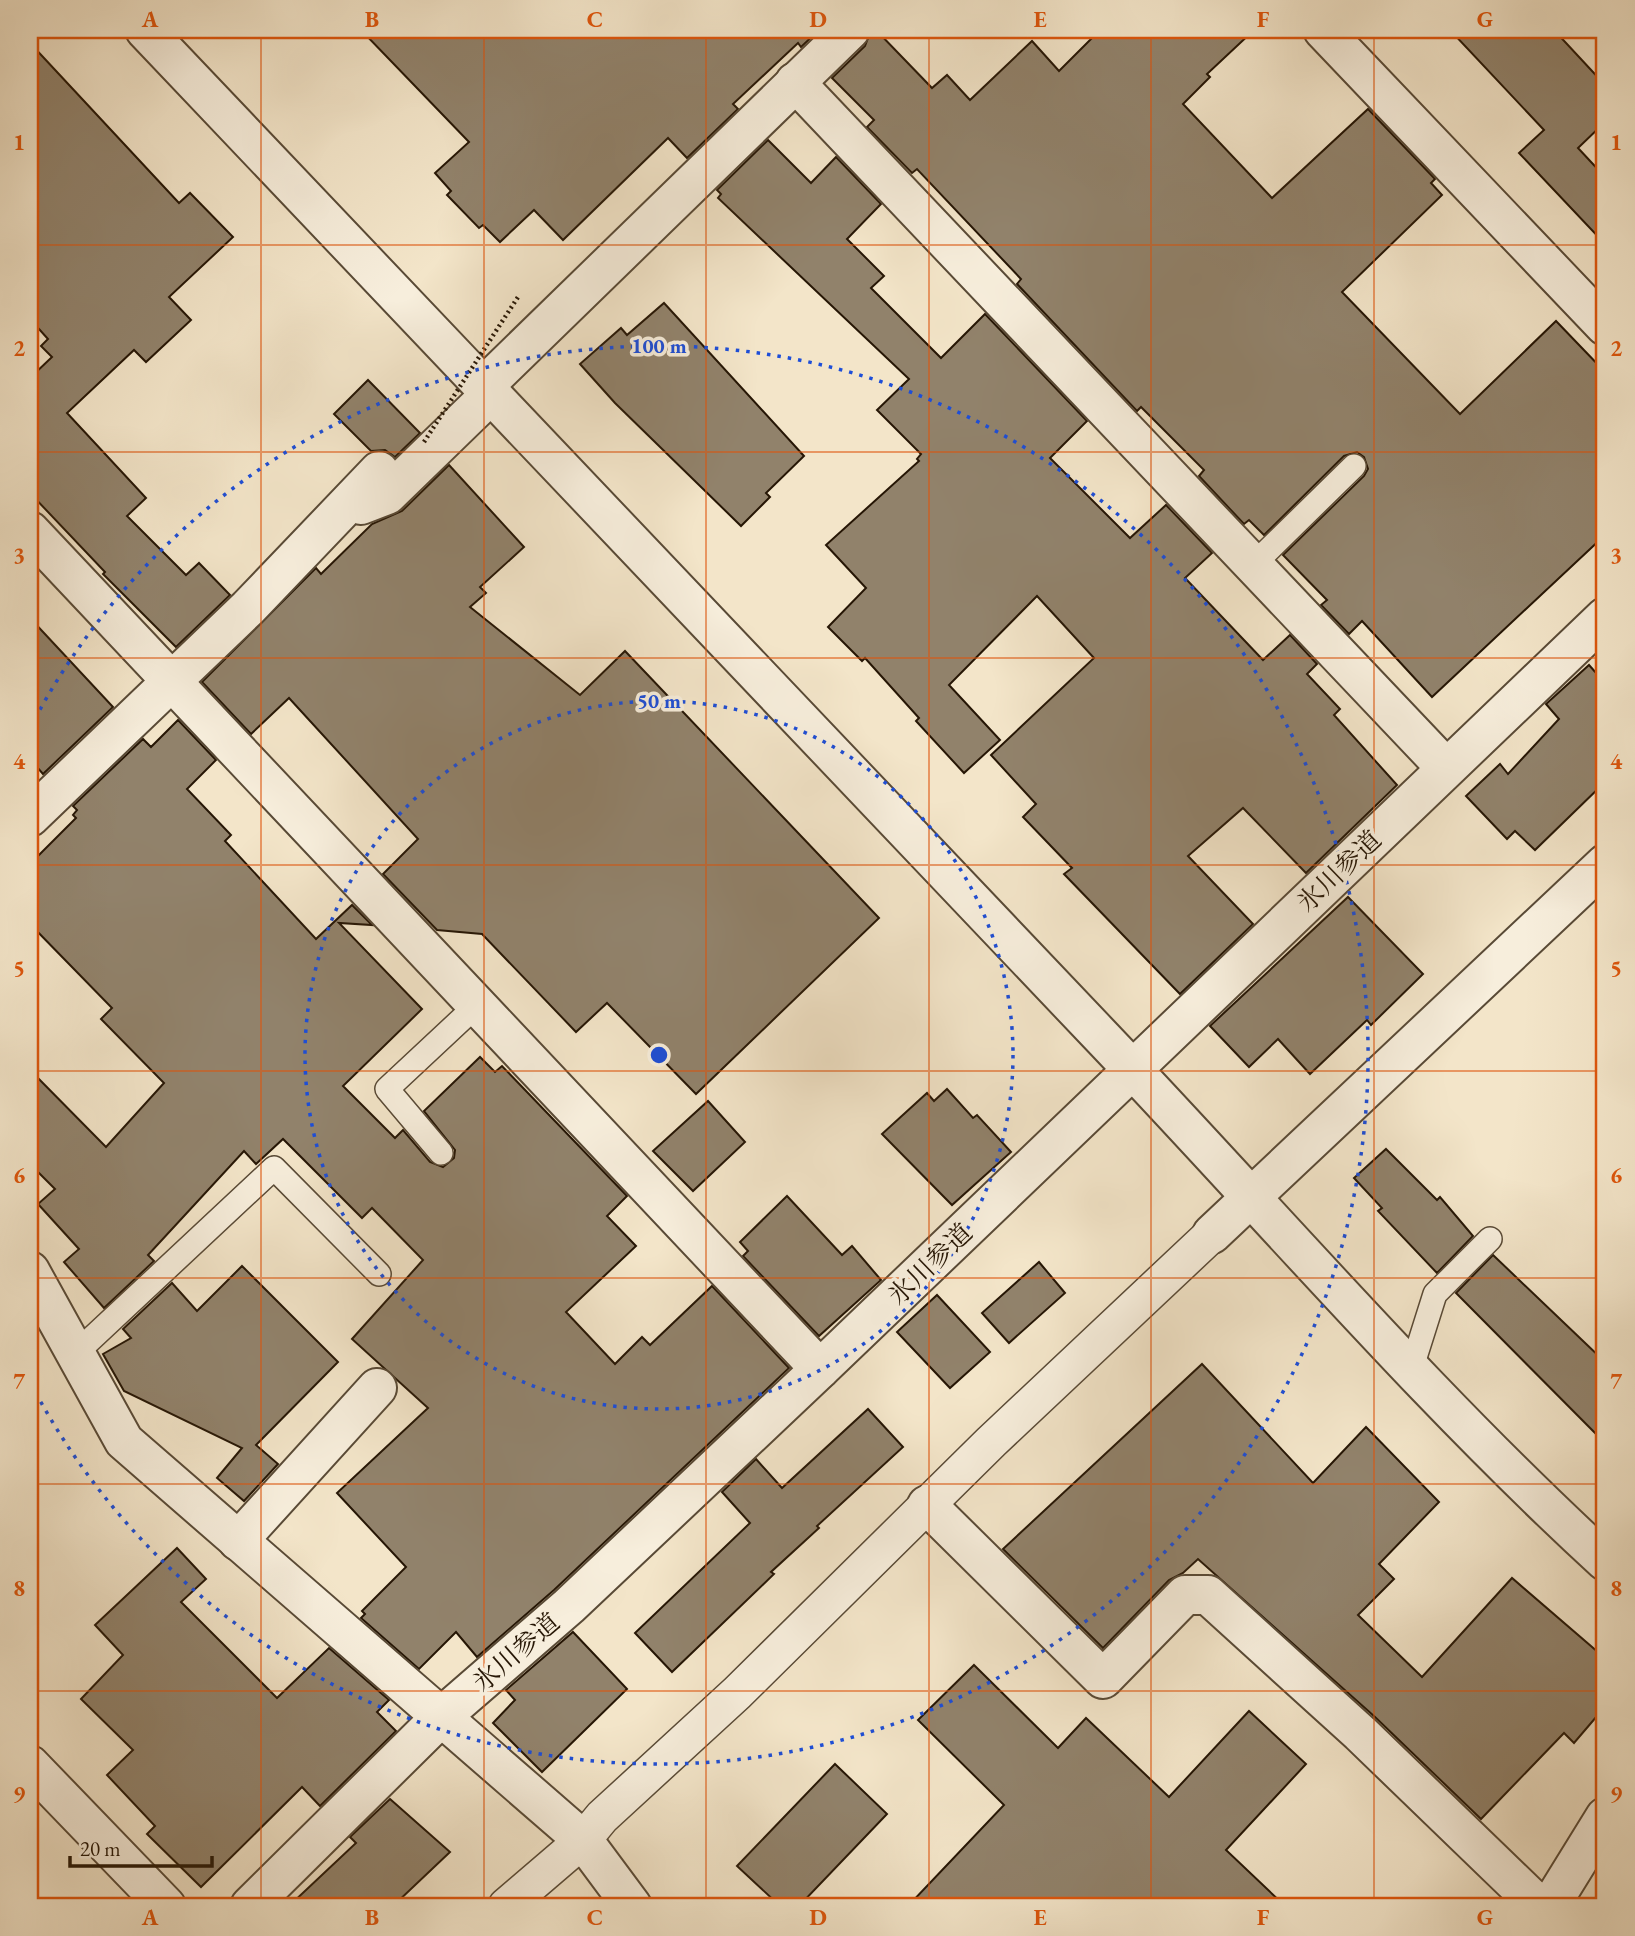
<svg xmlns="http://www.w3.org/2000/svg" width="1635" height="1936" font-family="'EB Garamond','Noto Serif JP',serif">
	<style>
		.building { fill: #91826b; stroke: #261605; stroke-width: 2 }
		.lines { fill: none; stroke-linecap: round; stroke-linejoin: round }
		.service-casing { stroke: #594a36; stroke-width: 26 }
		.pedestrian-casing { stroke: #594a36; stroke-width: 38 }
		.minor-casing { stroke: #594a36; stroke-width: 42 }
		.tertiary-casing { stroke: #594a36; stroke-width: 42 }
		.service { stroke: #f7eedc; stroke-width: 23 }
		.pedestrian { stroke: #f7eedc; stroke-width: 35 }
		.minor { stroke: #f7eedc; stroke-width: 38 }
		.tertiary { stroke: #f7eedc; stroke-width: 38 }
		.path-bridge { stroke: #261605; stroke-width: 4.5; stroke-dasharray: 2 3.5; stroke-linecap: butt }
		.grid { fill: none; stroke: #de560c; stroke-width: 2; stroke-opacity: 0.55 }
		.ring { fill: none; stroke: #1d4ed8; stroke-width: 3.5; stroke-dasharray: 3.5 7 }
		.labels { text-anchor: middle; stroke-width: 7; stroke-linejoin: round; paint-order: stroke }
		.street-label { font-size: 26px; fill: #261605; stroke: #f7eedc }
		.centre { fill: #1d4ed8; stroke: #f7eedc; stroke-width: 3.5 }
		.ring-label { font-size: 21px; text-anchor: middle; font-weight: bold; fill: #1d4ed8; stroke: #f7eedc; stroke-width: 7; stroke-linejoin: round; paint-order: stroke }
		.neatline { fill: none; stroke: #de560c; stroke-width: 2.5 }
		.grid-label { font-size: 23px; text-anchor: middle; font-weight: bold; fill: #de560c }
	</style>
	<rect width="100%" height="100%" fill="#f3e5c9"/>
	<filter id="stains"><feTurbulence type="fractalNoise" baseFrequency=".00286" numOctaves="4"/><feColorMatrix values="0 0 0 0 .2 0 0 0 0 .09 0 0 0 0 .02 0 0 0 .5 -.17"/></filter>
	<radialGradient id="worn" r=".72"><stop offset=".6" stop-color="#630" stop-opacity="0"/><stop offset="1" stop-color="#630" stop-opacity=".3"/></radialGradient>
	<g class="building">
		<polygon points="361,30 819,30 801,47 798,43 733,104 738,109 687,158 668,138 563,240 534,210 500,242 483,225 479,228 447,195 451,191 435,173 469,142"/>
		<polygon points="871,30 876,30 932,88 947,75 970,100 1032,41 1059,71 1100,30 1254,30 1207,74 1210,77 1183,104 1272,198 1368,109 1435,179 1431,183 1442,195 1342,292 1460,414 1556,321 1605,372 1605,535 1432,697 1362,621 1349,634 1321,605 1327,600 1283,555 1364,476 1368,469 1364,457 1357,452 1344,456 1264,535 1249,520 1244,524 1199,476 1204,470 1141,407 1137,411 1017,284 1021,279 917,169 912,173 867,127 874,120 832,78 865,46"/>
		<polygon points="1450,30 1554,30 1605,85 1605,122 1578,148 1605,177 1605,244 1519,153 1544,130"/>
		<polygon points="30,43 179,203 190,193 233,237 169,297 191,320 146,362 134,350 67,413 146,498 127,516 186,575 199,563 230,595 176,647 103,574 105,572 30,493 30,374 32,376 52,357 41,346 48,339 30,319"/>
		<polygon points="768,140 811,183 836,157 881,204 847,239 884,276 871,288 941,358 985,314 1087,421 1050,458 1130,538 1166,505 1212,553 1185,578 1263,660 1290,635 1317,664 1307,674 1340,709 1334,715 1397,785 1306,873 1243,808 1188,856 1253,924 1180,994 1064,874 1072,868 1023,817 1036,804 991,755 1094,658 1037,596 949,685 1000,740 964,773 916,721 919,718 865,658 862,661 828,627 866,588 826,545 919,461 917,459 921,454 877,410 909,379 718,198 721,194 717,190"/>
		<polygon points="664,303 804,456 766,493 770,497 741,526 615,403 580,364 621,328 627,335"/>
		<polygon points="368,380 420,433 395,457 385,450 371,451 334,414"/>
		<polygon points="449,465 524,547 480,587 486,593 470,607 580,695 625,651 879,918 696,1094 607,1003 576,1032 482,934 437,930 383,874 418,839 289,698 251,734 202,682 316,568 321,574 372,524 402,511"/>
		<polygon points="30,618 113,707 43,774 30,759"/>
		<polygon points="1589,665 1605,683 1605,782 1535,850 1515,831 1507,839 1466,796 1500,764 1508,774 1559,719 1546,704"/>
		<polygon points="178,720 216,760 187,789 231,835 225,841 316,939 352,905 372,925 339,923 422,1009 343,1086 395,1138 403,1130 430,1162 443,1167 454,1158 455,1150 424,1111 480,1057 495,1072 502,1066 627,1196 607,1216 636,1246 566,1312 615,1364 642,1337 650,1345 712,1286 789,1368 554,1590 477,1657 456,1632 419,1669 361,1618 365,1614 362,1611 406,1567 337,1493 428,1408 352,1339 423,1260 372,1208 362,1218 283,1139 256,1164 244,1151 148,1255 154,1261 104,1308 64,1262 79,1249 38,1204 55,1189 30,1164 30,1070 106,1147 164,1083 101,1019 112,1008 30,924 30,864 76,818 73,815 77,810 73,806 143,739 151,747"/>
		<polygon points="1348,897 1423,974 1371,1025 1367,1020 1310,1074 1278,1039 1249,1067 1210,1026"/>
		<polygon points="947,1089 973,1118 977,1115 1011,1152 952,1205 882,1134 927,1093 934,1101"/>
		<polygon points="708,1101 745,1142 693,1191 653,1151"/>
		<polygon points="1386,1149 1437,1200 1440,1197 1473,1236 1437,1273 1378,1211 1382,1208 1354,1178"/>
		<polygon points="787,1196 842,1255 852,1246 881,1280 819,1336 743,1256 748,1251 740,1242"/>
		<polygon points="1493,1255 1605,1362 1605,1443 1456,1293"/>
		<polygon points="1039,1262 1065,1293 1009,1343 982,1313"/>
		<polygon points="242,1266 338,1362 256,1445 278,1464 244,1501 217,1478 242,1448 124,1391 103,1354 131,1338 123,1329 172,1283 197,1311"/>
		<polygon points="937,1295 990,1352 950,1388 897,1332"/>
		<polygon points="1202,1364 1313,1483 1366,1427 1439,1502 1379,1564 1394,1579 1358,1615 1422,1677 1512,1578 1599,1653 1597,1716 1574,1743 1564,1733 1481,1819 1375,1717 1198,1559 1183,1573 1169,1580 1103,1648 1003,1549"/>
		<polygon points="868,1409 903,1447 817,1526 819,1528 771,1572 774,1574 672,1672 635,1633 750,1523 722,1492 756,1459 782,1488"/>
		<polygon points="177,1548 206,1579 181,1602 277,1698 329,1648 389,1700 377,1712 396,1731 320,1806 302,1787 201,1887 147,1834 155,1826 107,1775 133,1750 81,1699 123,1655 95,1625"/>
		<polygon points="573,1632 627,1689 542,1772 493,1723 515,1700 506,1690"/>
		<polygon points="974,1665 1058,1748 1086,1718 1169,1797 1249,1711 1306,1764 1226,1850 1285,1906 908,1906 1004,1805 918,1720"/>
		<polygon points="835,1764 887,1814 799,1906 780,1906 737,1866"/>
		<polygon points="390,1799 450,1852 393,1906 289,1906 356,1843 350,1837"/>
	</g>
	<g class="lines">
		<defs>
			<g id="service">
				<polyline points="1253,565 1354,466"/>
				<polyline points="441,1153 387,1089 478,1004"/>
				<polyline points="75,1354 274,1168 379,1274"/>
				<polyline points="1411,1370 1435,1294 1490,1239"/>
			</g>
			<polyline id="pedestrian" points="506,1906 583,1840 602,1817 737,1693 991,1442 1212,1234"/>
			<g id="minor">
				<polyline points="1323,30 1605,326"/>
				<polyline points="795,82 1445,767"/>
				<polyline points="484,386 850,30"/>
				<polyline points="361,505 387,495 491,394"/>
				<polyline points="30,531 820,1369"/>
				<polyline points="30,817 248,608 379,471"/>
				<polyline points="1212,1234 1605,864"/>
				<polyline points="30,1271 124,1441 583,1840 632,1906"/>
				<polyline points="927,1505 1103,1679 1185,1595 1208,1595 1360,1733 1539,1906"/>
				<polyline points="238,1541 377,1388"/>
				<polyline points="30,1765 166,1906"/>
				<polyline points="250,1906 441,1717 569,1606 820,1369 1605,617"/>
			</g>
			<g id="tertiary">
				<path d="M145,30C462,364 779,698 1097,1032C1266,1209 1425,1396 1605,1561"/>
				<polyline points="1550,1906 1605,1817"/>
			</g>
		</defs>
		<use href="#service" class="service-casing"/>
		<use href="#pedestrian" class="pedestrian-casing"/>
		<use href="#minor" class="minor-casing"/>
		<use href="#tertiary" class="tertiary-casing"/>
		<use href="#service" class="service"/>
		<use href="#pedestrian" class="pedestrian"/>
		<use href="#minor" class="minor"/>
		<use href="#tertiary" class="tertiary"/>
		<polyline class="path-bridge" points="424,442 518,297"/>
	</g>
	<path class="grid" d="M261,30V1906M484,30V1906M706,30V1906M929,30V1906M1151,30V1906M1374,30V1906M30,245H1605M30,452H1605M30,658H1605M30,865H1605M30,1071H1605M30,1278H1605M30,1484H1605M30,1691H1605"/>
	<g class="ring">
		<circle cx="659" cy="1055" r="354"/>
		<path d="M30 728A709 709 0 1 1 30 1382"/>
	</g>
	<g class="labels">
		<g class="street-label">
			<text transform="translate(1339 871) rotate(-44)" y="9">氷川参道</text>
			<text transform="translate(930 1264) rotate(-44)" y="9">氷川参道</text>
			<text transform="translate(516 1652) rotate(-41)" y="9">氷川参道</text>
		</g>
	</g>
	<circle cx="659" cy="1055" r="10" class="centre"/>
	<g class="ring-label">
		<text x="659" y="353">100 m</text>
		<text x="659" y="708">50 m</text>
	</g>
	<rect width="1635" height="1936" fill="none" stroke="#f3e5c9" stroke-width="77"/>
	<path d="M70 1856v10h142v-10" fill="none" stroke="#261605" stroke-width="3.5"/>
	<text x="80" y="1856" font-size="21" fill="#261605" stroke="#f7eedc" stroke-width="5" paint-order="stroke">20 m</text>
	<rect x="38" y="38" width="1558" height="1860" class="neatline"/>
	<g class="grid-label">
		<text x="150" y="27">A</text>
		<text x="372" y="27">B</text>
		<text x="595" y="27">C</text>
		<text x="818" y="27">D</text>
		<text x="1040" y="27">E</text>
		<text x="1263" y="27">F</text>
		<text x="1485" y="27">G</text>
		<text x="19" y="150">1</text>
		<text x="1616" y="150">1</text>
		<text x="19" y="356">2</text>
		<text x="1616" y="356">2</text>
		<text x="19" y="563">3</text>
		<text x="1616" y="563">3</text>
		<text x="19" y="769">4</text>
		<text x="1616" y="769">4</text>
		<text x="19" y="976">5</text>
		<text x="1616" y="976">5</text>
		<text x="19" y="1183">6</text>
		<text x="1616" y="1183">6</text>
		<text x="19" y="1389">7</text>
		<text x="1616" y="1389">7</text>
		<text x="19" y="1596">8</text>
		<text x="1616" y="1596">8</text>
		<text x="19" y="1802">9</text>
		<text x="1616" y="1802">9</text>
		<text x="150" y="1925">A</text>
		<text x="372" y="1925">B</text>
		<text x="595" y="1925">C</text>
		<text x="818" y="1925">D</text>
		<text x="1040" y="1925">E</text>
		<text x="1263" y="1925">F</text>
		<text x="1485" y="1925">G</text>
	</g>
	<rect width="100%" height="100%" filter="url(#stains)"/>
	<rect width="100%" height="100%" fill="url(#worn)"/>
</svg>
